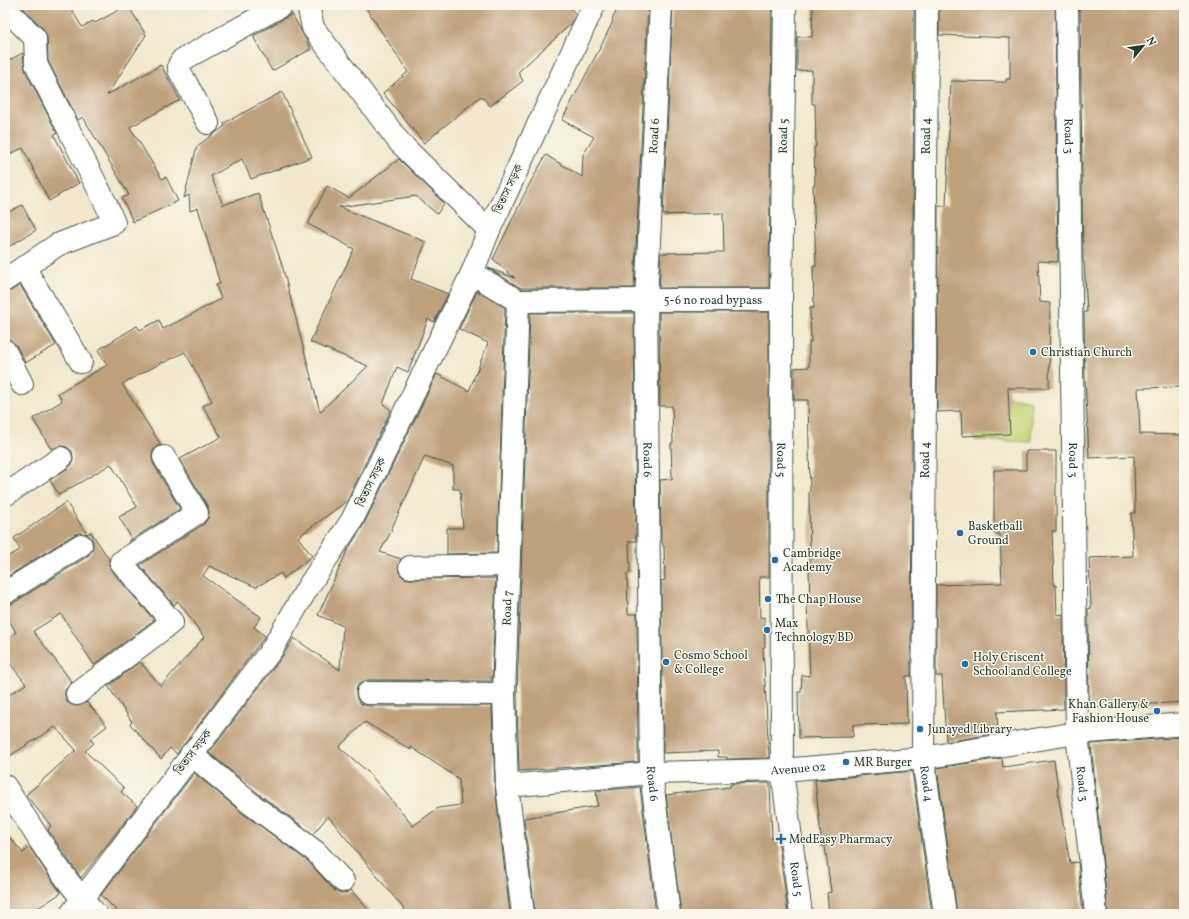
<svg xmlns="http://www.w3.org/2000/svg" width="1189" height="919" font-family="Vollkorn,'Noto Serif Bengali',serif">
	<style>
		.green { fill: #c4d477; stroke: #728856 }
		.building { fill: #bfa07b; fill-rule: evenodd }
		.lines { fill: none; stroke-linecap: round; stroke-linejoin: round }
		.minor-casing { stroke: #3f564b; stroke-width: 24 }
		.tertiary-casing { stroke: #3f564b; stroke-width: 24 }
		.minor { stroke: #fff; stroke-width: 22 }
		.tertiary { stroke: #fff; stroke-width: 22 }
		.poi-dot { fill: #1f6fb2; stroke: #fbf7ec; stroke-width: 1.5 }
		.labels { text-anchor: middle; stroke-width: 3; stroke-linejoin: round; paint-order: stroke }
		.street-label { font-size: 12px; fill: #1f3d34; stroke: #fbf7ec }
		.poi-label { font-size: 12px; fill: #1f3d34; stroke: #fbf7ec; text-anchor: start }
	</style>
	<rect width="100%" height="100%" fill="#fbf7ec"/>
	<filter id="ink" filterUnits="userSpaceOnUse"><feTurbulence type="fractalNoise" baseFrequency=".025" numOctaves="2"/><feDisplacementMap in="SourceGraphic" scale="8" xChannelSelector="R" yChannelSelector="G"/><feConvolveMatrix kernelMatrix="1 2 1 2 8 2 1 2 1" color-interpolation-filters="sRGB"/></filter>
	<filter id="wash" filterUnits="userSpaceOnUse"><feTurbulence type="fractalNoise" baseFrequency=".012" numOctaves="4" result="noise"/><feDisplacementMap in="SourceGraphic" scale="16" xChannelSelector="R" yChannelSelector="G"/><feGaussianBlur stdDeviation="0.9" result="paint"/><feColorMatrix in="noise" values="0 0 0 0 0 0 0 0 0 0 0 0 0 0 0 0 0 1.4 0 .05"/><feComposite in="paint" operator="in"/></filter>
	<g filter="url(#wash)">
		<rect width="100%" height="100%" fill="#f2e7cc"/>
		<polygon class="green" points="962,388 1031,401 1031,442 974,440"/>
		<g id="blocks">
			<g class="building">
				<polygon points="20,5 69,5 82,27 93,21 95,23 128,5 146,35 107,95 161,65 180,100 130,127 162,179 166,177 178,201 133,222 122,198 129,195 83,117 78,120 48,61 47,38 44,30"/>
				<polygon points="364,5 568,5 576,15 571,24 518,72 523,81 490,106 481,96 424,143 383,93 408,72"/>
				<polygon points="619,5 648,5 634,288 521,288 488,268 515,278 493,259 530,183 546,155 582,177 583,155 594,137 562,120 601,46 613,21 612,20"/>
				<polygon points="673,5 772,5 769,288 659,288 661,253 724,252 723,213 663,215"/>
				<polygon points="813,5 914,5 911,676 906,676 907,724 853,725 853,737 799,738 798,692 801,692 802,675 810,676 807,604 810,604 809,568 810,568 809,492 810,492 809,445 808,400 794,400 794,368 809,367 809,342 811,342 810,308 814,308 813,266 816,266 813,185 815,185 814,147 816,147 815,104 812,104 812,70 797,71 797,37 812,37"/>
				<polygon points="939,5 1055,5 1058,262 1038,261 1040,302 1050,303 1049,388 1008,388 1010,434 962,436 961,411 937,412 938,206 946,206 951,81 1006,82 1006,79 1010,79 1010,38 939,35"/>
				<polygon points="1184,5 1184,387 1138,388 1140,434 1184,435 1184,702 1089,708 1088,609 1091,608 1089,558 1133,556 1131,513 1135,513 1134,456 1089,458 1085,377 1084,312 1087,312 1084,262 1083,262 1080,6"/>
				<polygon points="292,14 311,49 272,71 253,36"/>
				<polygon points="23,53 25,70 57,133 54,135 79,183 49,201 23,148 5,156 5,62"/>
				<polygon points="282,92 312,157 251,179 242,159 211,176 223,205 258,193 282,265 320,412 368,366 310,342 354,249 308,224 327,186 349,198 399,159 444,203 437,214 416,196 339,207 426,242 411,279 448,294 434,322 428,319 408,372 397,367 383,404 391,410 347,501 298,537 312,556 284,578 281,573 256,587 209,566 203,576 261,617 254,627 265,636 177,754 170,748 161,759 130,724 132,722 108,686 140,662 161,686 204,637 178,601 174,605 140,565 204,524 208,518 209,512 208,507 180,459 221,437 203,406 212,401 185,352 163,363 163,362 122,384 161,445 157,446 153,451 152,457 153,463 180,509 128,542 132,539 119,517 137,507 111,464 59,495 50,480 68,468 72,464 73,458 72,451 67,447 61,446 51,449 33,419 62,401 58,393 107,365 98,350 137,326 140,330 159,320 163,329 221,299 216,285 220,284 198,208 190,211 189,195 184,198 197,146 225,126 224,123"/>
				<polygon points="22,205 36,230 5,249 5,214"/>
				<polygon points="20,285 56,345 25,363 16,345 10,340 5,332 5,292 12,290"/>
				<path d="M477,291L505,308L497,553L447,554V528H463L460,489H453V466L425,456L391,530H392L380,552L401,559L398,567L399,573L404,578L410,579L496,578L492,681L368,680L362,682L357,686L356,693L357,699L361,704L368,706H492L495,787L510,914H408L328,816L313,834L259,794L209,753L282,657L294,638L340,670L343,626L318,615L347,551L363,526L437,374L469,391L488,343L459,329ZM365,722L411,750V747L459,779L461,805L438,808L413,826L368,772L339,747Z"/>
				<polygon points="659,312 769,312 769,577 759,577 760,618 764,617 765,647 763,647 769,758 727,759 727,757 718,757 718,751 663,753 661,581 665,580 664,546 663,546 662,541 661,541 660,480 672,479 671,443 673,443 672,406 660,406"/>
				<polygon points="530,313 634,313 636,541 629,541 630,573 627,573 628,614 637,614 638,762 519,771 517,694"/>
				<polygon points="1026,451 1056,451 1056,531 1052,531 1054,585 1056,585 1057,615 1063,614 1064,709 997,712 998,733 946,742 942,676 936,676 936,585 1002,583 1000,534 994,534 994,470 1026,470"/>
				<polygon points="66,502 87,534 91,532 109,559 109,564 111,570 154,620 94,665 61,614 33,631 72,682 65,690 65,696 67,702 72,705 78,706 87,702 107,726 90,739 94,743 85,751 124,788 121,792 137,806 81,878 48,830 51,826 26,795 76,750 55,727 5,759 5,697 26,684 5,657 5,641 16,632 5,614 5,605 12,604 88,556 92,550 93,544 91,538 87,534 81,533 75,534 5,578 5,558 20,550 14,538"/>
				<polygon points="1184,737 1184,914 1108,914 1091,744"/>
				<polygon points="1002,758 1003,767 1054,760 1058,789 1057,789 1070,863 1078,862 1083,914 957,914 937,768"/>
				<polygon points="912,771 932,914 829,914 827,893 831,892 825,846 822,846 815,780"/>
				<polygon points="194,773 244,814 308,861 334,890 340,893 346,893 351,890 372,914 120,914 101,895"/>
				<polygon points="770,783 772,839 778,839 788,914 681,914 666,795 730,787 730,784"/>
				<polygon points="640,787 656,914 535,914 524,818 598,806 596,791"/>
				<polygon points="5,832 23,853 29,847 61,893 29,914 5,914"/>
			</g>
		</g>
	</g>
	<g filter="url(#ink)">
		<use href="#blocks" fill-opacity="0" stroke="#3f564b" stroke-width="1"/>
		<g class="lines">
			<defs>
				<g id="minor">
					<polyline points="308,5 313,28 400,143 489,230"/>
					<path id="s1" d="M661,5L646,300L651,773L669,914"/>
					<path id="s2" d="M785,5L781,300L782,770L801,914"/>
					<path id="s3" d="M927,5L923,758L945,914"/>
					<path id="s4" d="M1067,5L1077,733L1096,914"/>
					<polyline points="5,8 35,38 36,64 107,206 114,223 57,245 5,280"/>
					<polyline points="208,123 179,70 179,65 182,60 282,5"/>
					<polyline points="24,267 81,362"/>
					<polyline points="472,273 518,301"/>
					<polyline points="518,301 504,694 507,786 523,914"/>
					<path id="s5" d="M518,301L646,300H781"/>
					<polyline points="5,351 22,384"/>
					<polyline points="5,495 61,458"/>
					<polyline points="410,567 508,565"/>
					<polyline points="5,593 81,545"/>
					<polyline points="368,693 504,694"/>
					<polyline points="77,694 172,622 121,562 197,513 164,457"/>
					<polyline points="191,754 251,804 316,852 343,881"/>
					<path d="M5,786C33,829 60,877 96,914"/>
					<polyline points="71,914 272,649 308,587 352,520 472,273 489,230 594,5"/>
				</g>
				<g id="tertiary">
					<path id="s6" d="M507,786L651,773L782,770L923,758L1077,733L1184,724"/>
				</g>
			</defs>
			<use href="#minor" class="minor-casing"/>
			<use href="#tertiary" class="tertiary-casing"/>
			<use href="#minor" class="minor"/>
			<use href="#tertiary" class="tertiary"/>
		</g>
	</g>
	<g class="poi-dot">
		<circle cx="1033" cy="352" r="4"/>
		<circle cx="960" cy="533" r="4"/>
		<circle cx="775" cy="560" r="4"/>
		<circle cx="768" cy="599" r="4"/>
		<circle cx="767" cy="630" r="4"/>
		<circle cx="666" cy="662" r="4"/>
		<circle cx="965" cy="664" r="4"/>
		<circle cx="1157" cy="711" r="4"/>
		<circle cx="920" cy="729" r="4"/>
		<circle cx="846" cy="762" r="4"/>
		<path d="M779 833h4v4h4v4h-4v4h-4v-4h-4v-4h4z"/>
	</g>
	<g class="labels">
		<g class="street-label">
			<text transform="translate(654 136) rotate(-87)" y="4">Road 6</text>
			<text transform="translate(783 136) rotate(-89)" y="4">Road 5</text>
			<text transform="translate(926 136) rotate(-90)" y="4">Road 4</text>
			<text dy="4" stroke="none"><textPath href="#s4" startOffset="131">Road 3</textPath></text>
			<text transform="translate(508 189) rotate(-65)" y="4">তিতাস সড়ক</text>
			<text dy="4" stroke="none"><textPath href="#s5" startOffset="195">5-6 no road bypass</textPath></text>
			<text dy="4" stroke="none"><textPath href="#s1" startOffset="455">Road 6</textPath></text>
			<text dy="4" stroke="none"><textPath href="#s2" startOffset="455">Road 5</textPath></text>
			<text transform="translate(925 460) rotate(-90)" y="4">Road 4</text>
			<text dy="4" stroke="none"><textPath href="#s4" startOffset="455">Road 3</textPath></text>
			<text transform="translate(371 482) rotate(-64)" y="4">তিতাস সড়ক</text>
			<text transform="translate(507 608) rotate(-88)" y="4">Road 7</text>
			<text transform="translate(193 752) rotate(-53)" y="4">তিতাস সড়ক</text>
			<text dy="4" stroke="none"><textPath href="#s6" startOffset="292">Avenue 02</textPath></text>
			<text dy="4" stroke="none"><textPath href="#s1" startOffset="779">Road 6</textPath></text>
			<text dy="4" stroke="none"><textPath href="#s3" startOffset="779">Road 4</textPath></text>
			<text dy="4" stroke="none"><textPath href="#s4" startOffset="779">Road 3</textPath></text>
			<text dy="4" stroke="none"><textPath href="#s2" startOffset="875">Road 5</textPath></text>
		</g>
		<g class="poi-label">
			<text x="1041" y="356">Christian Church</text>
			<text x="968" y="530">Basketball<tspan x="968" dy="14">Ground</tspan></text>
			<text x="783" y="557">Cambridge<tspan x="783" dy="14">Academy</tspan></text>
			<text x="776" y="603">The Chap House</text>
			<text x="775" y="627">Max<tspan x="775" dy="14">Technology BD</tspan></text>
			<text x="674" y="659">Cosmo School<tspan x="674" dy="14">&amp; College</tspan></text>
			<text x="973" y="661">Holy Criscent<tspan x="973" dy="14">School and College</tspan></text>
			<text x="1149" y="708" text-anchor="end">Khan Gallery &amp;<tspan x="1149" dy="14">Fashion House</tspan></text>
			<text x="928" y="733">Junayed Library</text>
			<text x="854" y="766">MR Burger</text>
			<text x="789" y="843">MedEasy Pharmacy</text>
		</g>
	</g>
	<rect width="1189" height="919" fill="none" stroke="#fbf7ec" stroke-width="20"/>
	<g transform="translate(1143 46) rotate(61)" stroke="#fbf7ec" stroke-width="3" paint-order="stroke">
	<path d="M0-3L7 15L0 10L-7 15Z" fill="#1f3d34"/>
	<text y="-6" font-size="11" font-weight="bold" text-anchor="middle" fill="#1f3d34">N</text>
	</g>
</svg>
